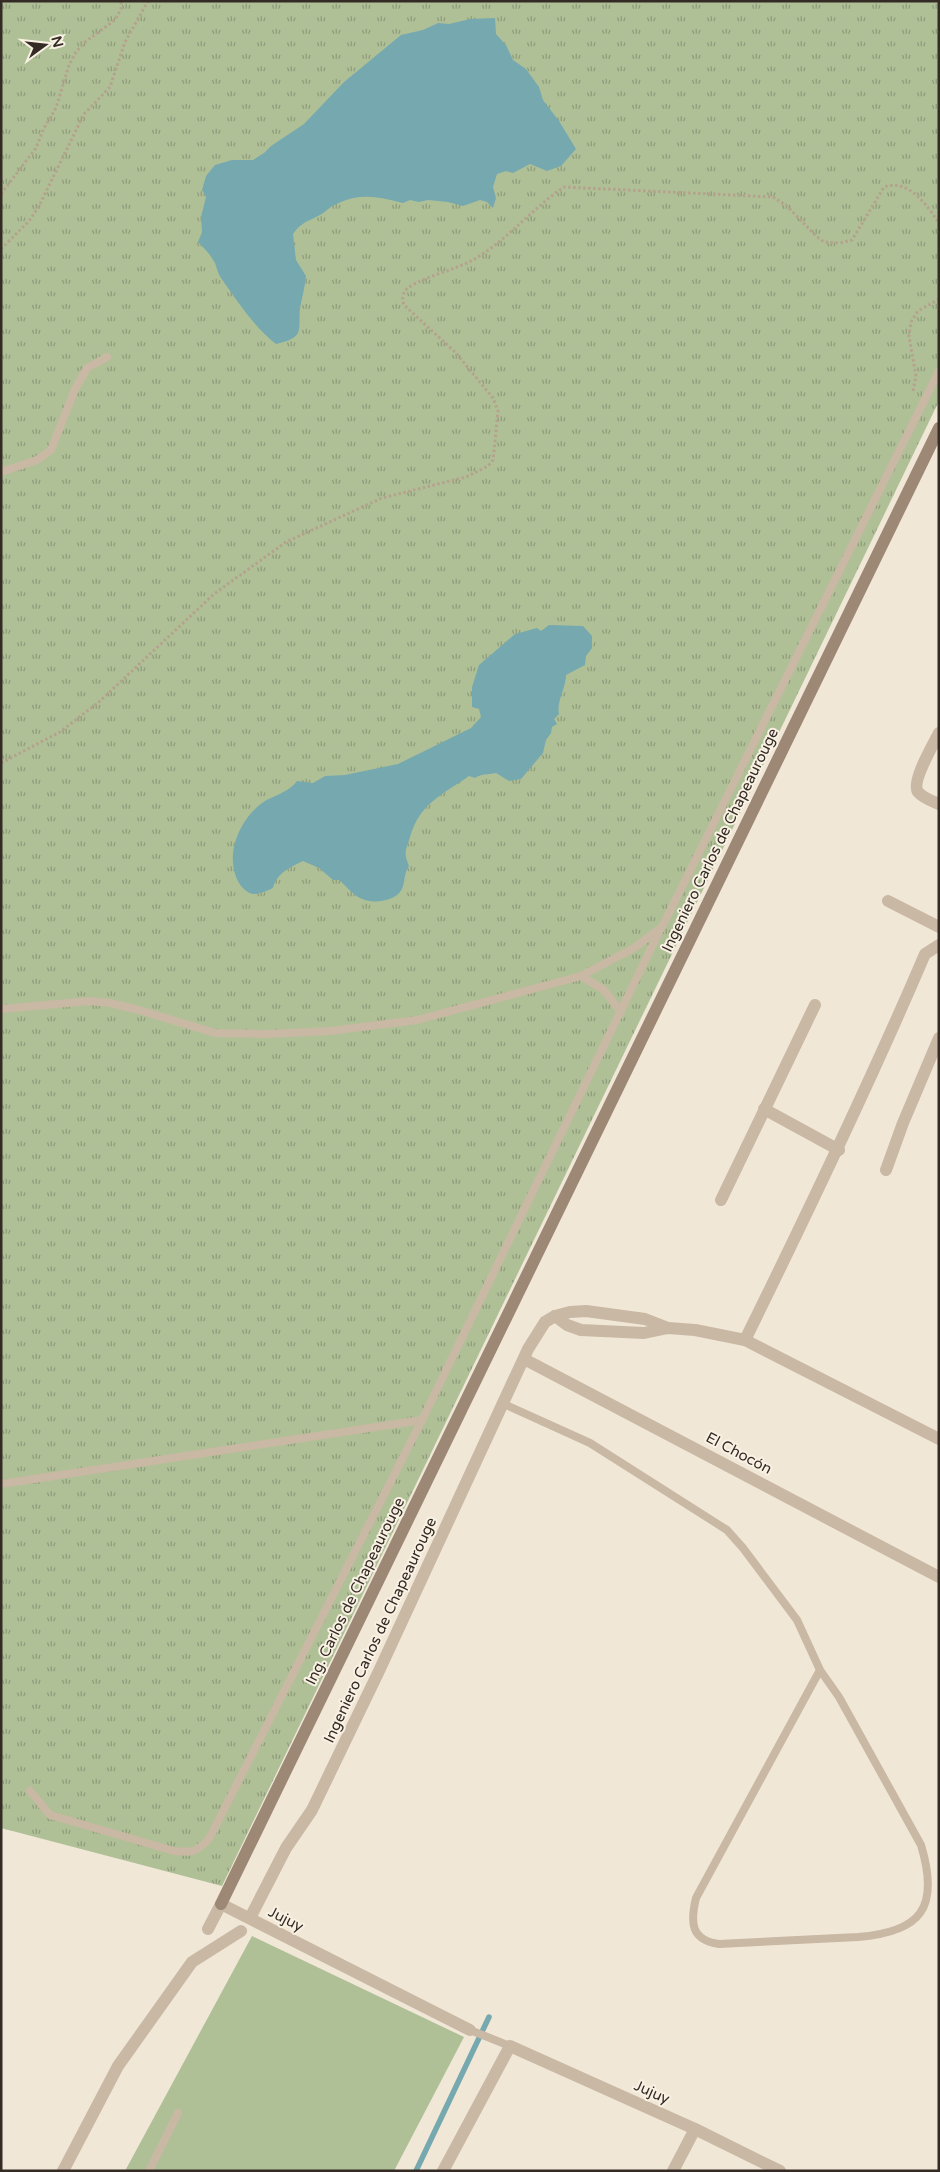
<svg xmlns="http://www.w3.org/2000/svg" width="940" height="2172" font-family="'Varela Round',sans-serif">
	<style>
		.grass { fill: url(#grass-tufts) }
		.garden { fill: #afc097 }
		.water { fill: #76a8af }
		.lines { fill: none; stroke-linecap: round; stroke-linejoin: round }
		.stream { stroke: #76a8af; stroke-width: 5.5 }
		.path { stroke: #b5a28d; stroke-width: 3; stroke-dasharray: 2.5 2.5; stroke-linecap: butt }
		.lane { stroke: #c9b8a3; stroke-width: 8 }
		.street { stroke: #c9b8a3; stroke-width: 12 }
		.secondary { stroke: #9d8775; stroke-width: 12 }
		.labels { text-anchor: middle; stroke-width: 4; stroke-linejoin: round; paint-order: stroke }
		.street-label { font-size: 15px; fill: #342b25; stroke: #f9f1e3 }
	</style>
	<defs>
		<pattern id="grass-tufts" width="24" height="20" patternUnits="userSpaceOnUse" patternTransform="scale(1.25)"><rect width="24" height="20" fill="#afc097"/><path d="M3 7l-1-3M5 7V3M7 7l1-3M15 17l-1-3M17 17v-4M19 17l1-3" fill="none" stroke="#8f9c7b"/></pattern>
	</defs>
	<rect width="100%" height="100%" fill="#f1e7d7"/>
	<polygon class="grass" points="1,1 939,1 939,401 222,1886 1,1828"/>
	<polygon class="garden" points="252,1936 464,2037 394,2171 125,2171"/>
	<g class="water">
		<path d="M495,18L496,34L506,45L513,60L526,69L539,87L543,100L559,121L576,149L561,166L547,171L530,164L513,173L506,171L497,174L493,187L496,198L493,208L487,202L480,200L463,206L448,202L428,200L419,202L410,200L403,203C375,196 357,192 331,207C326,210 323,214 318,216C305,223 302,222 293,234L296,260L306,276C305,287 302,297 300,308C298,332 305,337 276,344C254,327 237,301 221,278C218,274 217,268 215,263C211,255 204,248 198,242L202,232L201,217L206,197L202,190L206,176L215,165L232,160H253L264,153L271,146L304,124L344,82L401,35L423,30L438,23L449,24L470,19Z"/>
		<path d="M549,625L583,626L592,636V648L586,656L585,665L566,675C566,688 556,702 559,714L554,719L557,724L552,727L551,733L546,740L543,753L521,779L509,781L496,773C488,775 482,773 475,778L469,776C442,795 420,803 410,837C406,851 403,852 409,866C403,874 406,884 400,892C392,902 371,904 360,898C353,895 345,885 339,880H333L319,868L303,861C289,868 277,873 273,888C264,892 253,898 245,890C237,883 234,873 233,863C231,840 246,813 265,801C276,795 290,791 297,781L313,783L325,776L345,775L398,764L471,728L481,717L479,709L472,707V687L479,665L515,634L537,628L541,631Z"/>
	</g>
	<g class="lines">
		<polyline class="stream" points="416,2171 489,2017"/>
		<g class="path">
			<polyline points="1,194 36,148 44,128 56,108 69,65 76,52 85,42 115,20 121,9 121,1"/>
			<polyline points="1,249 29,221 39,206 84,114 110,87 125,42 148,1"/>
			<polyline points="913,391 916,376 909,336 911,322 918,311 939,299"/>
			<path d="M1,763L60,732L100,701L214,594L286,542L382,498L466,477L488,466L493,460L498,411L493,398L456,353L404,305C402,300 402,296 405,291C413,280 457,269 471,261C506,242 531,209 564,187L773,197L787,206L816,236L824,242L840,243L852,240L884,187C908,178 927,205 939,223"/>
		</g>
		<g class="lane">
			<polyline points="1,472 37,460 51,450 75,389 87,368 107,357"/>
			<polyline points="581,976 604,990 621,1012"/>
			<polyline points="1,1009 90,1001 110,1003 139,1010 215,1033 267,1034 330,1031 417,1020 581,976 634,948 662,927 939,371"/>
			<path d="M504,1404L590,1443L727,1530L743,1548L797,1620L820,1670L839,1697L921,1845C940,1908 921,1932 858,1937L719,1944C691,1940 690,1923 696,1898L820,1670"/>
			<polyline points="1,1484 422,1420"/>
			<path d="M30,1791L50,1815L174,1851C193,1853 196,1852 209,1839L422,1420L661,928"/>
			<polyline points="470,2030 510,2046"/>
			<polyline points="149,2171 178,2113"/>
		</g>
		<g class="street">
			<path d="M939,733C933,745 911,782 918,792C923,798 932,801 939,804"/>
			<polyline points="888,901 939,927"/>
			<polyline points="764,1109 839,1150"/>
			<polyline points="886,1170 903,1123 939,1038"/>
			<polyline points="721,1200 815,1005"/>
			<polyline points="555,1316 567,1325 581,1330 644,1333 668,1328 695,1330 745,1340 939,1439"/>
			<path d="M745,1340C808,1212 869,1085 925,954L939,945"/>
			<polyline points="524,1359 939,1577"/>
			<polyline points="250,1918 286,1848 312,1810 379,1671 528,1349 545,1322 555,1316 570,1312 586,1311 645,1319 668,1328"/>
			<polyline points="208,1929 221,1904 470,2030"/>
			<polyline points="63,2171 118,2066 192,1962 241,1931"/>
			<polyline points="443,2171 510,2046 695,2129 780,2171"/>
			<polyline points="673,2171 695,2129"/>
		</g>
		<polyline class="secondary" points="221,1904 939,428"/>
	</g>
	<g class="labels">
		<g class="street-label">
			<text transform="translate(720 840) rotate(-64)" y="5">Ingeniero Carlos de Chapeaurouge</text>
			<text transform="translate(739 1453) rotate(28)" y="5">El Chocón</text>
			<text transform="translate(355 1591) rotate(-64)" y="5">Ing. Carlos de Chapeaurouge</text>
			<text transform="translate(380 1630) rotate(-65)" y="5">Ingeniero Carlos de Chapeaurouge</text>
			<text transform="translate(286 1919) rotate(27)" y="5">Jujuy</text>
			<text transform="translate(652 2092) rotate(24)" y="5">Jujuy</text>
		</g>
	</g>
	<rect width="940" height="2172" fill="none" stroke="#342b25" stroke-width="5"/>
	<g transform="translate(45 45) rotate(75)" stroke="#f9f1e3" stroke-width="4" paint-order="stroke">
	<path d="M0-4L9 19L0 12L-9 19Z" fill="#342b25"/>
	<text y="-8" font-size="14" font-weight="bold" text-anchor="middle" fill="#342b25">N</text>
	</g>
</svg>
